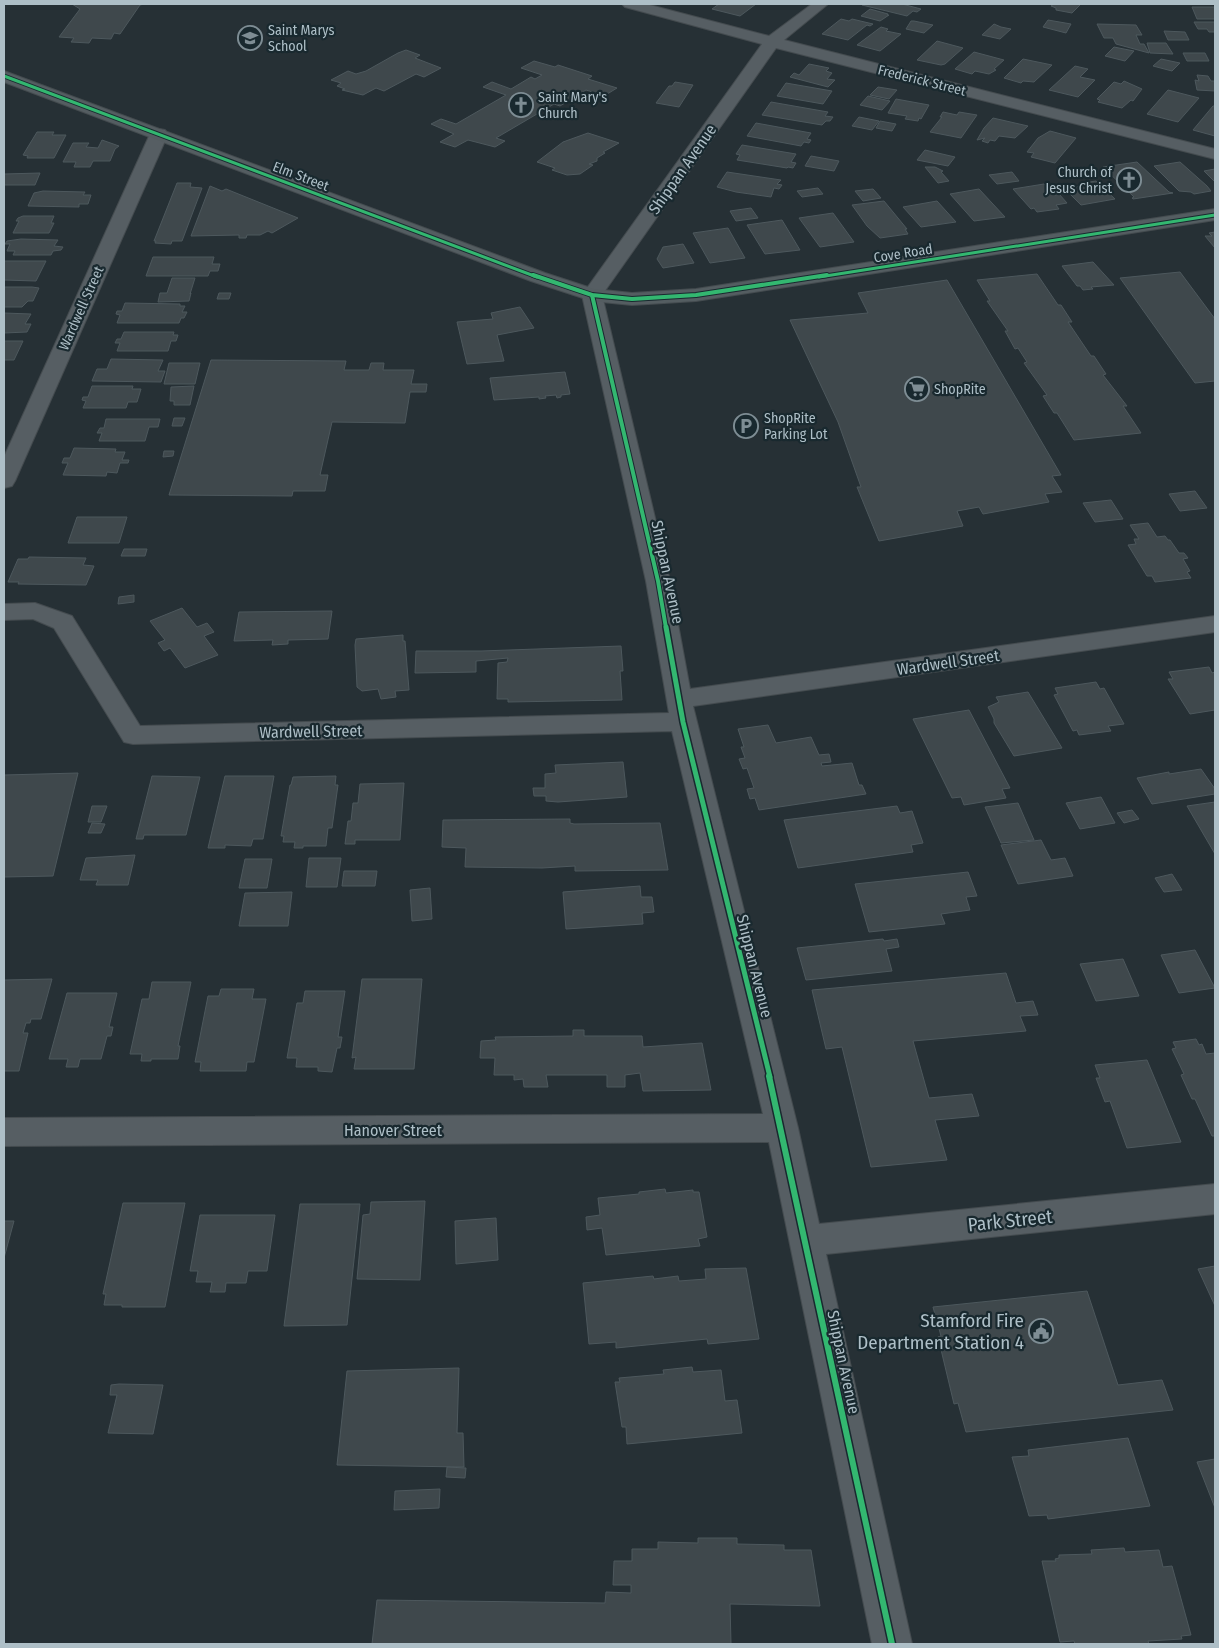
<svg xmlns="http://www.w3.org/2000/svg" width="1219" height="1648" font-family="'Fira Sans Condensed',sans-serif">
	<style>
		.building { fill: #3f484c; stroke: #4d585d }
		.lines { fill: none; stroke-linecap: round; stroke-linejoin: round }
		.minor-casing { stroke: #444b4f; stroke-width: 2 }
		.secondary-casing { stroke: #444b4f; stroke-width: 2 }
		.minor { fill: #565e63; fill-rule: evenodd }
		.secondary { fill: #545d61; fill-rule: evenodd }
		.cycleway-far3-casing { stroke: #19292f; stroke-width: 5 }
		.cycleway-far2-casing { stroke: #19292f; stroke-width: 6 }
		.cycleway-far1-casing { stroke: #19292f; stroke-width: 8 }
		.cycleway-casing { stroke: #19292f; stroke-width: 9 }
		.cycleway-far3 { stroke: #33b770; stroke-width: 3 }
		.cycleway-far2 { stroke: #33b770; stroke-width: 4 }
		.cycleway-far1 { stroke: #33b770; stroke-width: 5 }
		.cycleway { stroke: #33b770; stroke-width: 6 }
		.labels { text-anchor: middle; stroke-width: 4.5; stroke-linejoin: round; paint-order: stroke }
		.far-poi-label { font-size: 14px; fill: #aebfc7; stroke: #19292f; text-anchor: start }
		.far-street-label { font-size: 14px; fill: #aebfc7; stroke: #19292f }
		.street-label { font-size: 16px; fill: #aebfc7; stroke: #19292f }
		.near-street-label { font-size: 19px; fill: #aebfc7; stroke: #19292f }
		.near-poi-label { font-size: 19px; fill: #aebfc7; stroke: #19292f; text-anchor: end }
	</style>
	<rect width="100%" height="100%" fill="#263035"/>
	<g class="building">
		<polygon points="72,4 144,4 140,5 120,34 114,33 111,39 92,38 89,43 71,42 74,38 59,37 80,9"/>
		<polygon points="719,4 756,4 740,16 712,9"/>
		<polygon points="864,4 902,4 921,9 917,12 913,11 907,16 862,5"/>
		<polygon points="1054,4 1081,4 1072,13 1056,10 1056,8 1051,6"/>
		<polygon points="1192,7 1215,7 1215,19 1197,19"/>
		<polygon points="870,9 888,14 887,15 889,15 880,21 861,16"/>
		<polygon points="841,19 849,21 852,19 873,24 870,26 867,25 848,40 822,34"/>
		<polygon points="1048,20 1071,24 1066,33 1043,27"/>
		<polygon points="911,21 914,21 933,25 924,33 906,29"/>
		<polygon points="1194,22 1215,22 1215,32 1209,32 1207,29 1198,29"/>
		<polygon points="994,24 1001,27 1011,29 1000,39 982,35"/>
		<polygon points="1097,24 1136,25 1142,35 1136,35 1140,44 1144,44 1149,53 1116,44 1113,38 1104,38"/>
		<polygon points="881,27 888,29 886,31 901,34 880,51 857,45"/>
		<polygon points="1164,31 1185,32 1189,40 1168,40"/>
		<polygon points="937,41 963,48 945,64 941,65 917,60"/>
		<polygon points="1147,43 1166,43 1173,54 1150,53"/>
		<polygon points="1114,47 1134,51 1125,61 1105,56"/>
		<polygon points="406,50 420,55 415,58 441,68 424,77 416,74 384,91 376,88 363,95 342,90 345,89 337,86 341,83 331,80 348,71 356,74 366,71 398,53"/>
		<polygon points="974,52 1004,60 994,69 996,70 989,74 975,71 972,74 955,69"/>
		<polygon points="1183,53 1205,53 1209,61 1187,61"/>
		<polygon points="1023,59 1052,65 1034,82 1023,81 1021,83 1004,78"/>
		<polygon points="1161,59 1180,63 1172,71 1153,66"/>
		<polygon points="534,61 555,67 558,65 592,76 588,79 617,88 604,96 586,90 560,106 554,104 496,138 505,141 495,147 468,140 455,147 440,142 454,134 431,124 441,119 456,124 506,95 483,87 492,82 511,89 531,77 535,79 542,75 521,68"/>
		<polygon points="809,64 829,68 826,71 832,73 827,79 835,80 828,87 790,77 794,73 799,75"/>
		<polygon points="1075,66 1088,69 1080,77 1095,80 1078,97 1049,90"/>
		<polygon points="1197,75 1208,76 1211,81 1215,81 1215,91 1197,90 1195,80 1199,81"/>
		<polygon points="1124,81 1142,89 1133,101 1131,100 1122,108 1098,102 1100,100 1097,99 1114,82 1121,84"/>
		<polygon points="675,82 693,85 679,107 656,103 669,86 672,86"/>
		<polygon points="786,83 832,91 823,104 777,96"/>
		<polygon points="878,87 897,90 889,99 870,95"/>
		<polygon points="1168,90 1199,98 1178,122 1147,114"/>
		<polygon points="868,96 890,101 882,110 860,105"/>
		<polygon points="896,99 929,105 921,119 919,118 918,121 905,119 907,116 888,113"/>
		<polygon points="771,102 828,112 825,116 833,117 830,121 826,121 822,125 762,115"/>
		<polygon points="1213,106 1215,106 1215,136 1193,130"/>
		<polygon points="943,112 957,115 959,112 977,115 961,138 930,132 942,117 940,117"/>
		<polygon points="859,117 879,121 872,130 852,126"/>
		<polygon points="993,118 1028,126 1015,138 999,136 995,141 990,140 988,143 982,141 985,138 977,140 984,128"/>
		<polygon points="880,121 896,124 892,131 876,128"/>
		<polygon points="756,123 811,133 807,139 811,140 809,143 804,142 801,146 747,136"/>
		<polygon points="1050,131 1076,138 1055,163 1031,157 1034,153 1027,152 1038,138"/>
		<polygon points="37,132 54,132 52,135 66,135 54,158 27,158 28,156 23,155"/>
		<polygon points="588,133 619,143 603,152 605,153 597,158 597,161 589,164 593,165 580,174 567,175 552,170 555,168 537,162 563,142"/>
		<polygon points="102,140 119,146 115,149 110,161 93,161 90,167 74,167 76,162 63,162 73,143 89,143 86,147 98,148"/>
		<polygon points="742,145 796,154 791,162 796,163 793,168 788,167 787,168 737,160 740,155 736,154"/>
		<polygon points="925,150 955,157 948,166 917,160"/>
		<polygon points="811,156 839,161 834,171 805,166"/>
		<polygon points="1137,162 1169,192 1173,193 1133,199 1132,198 1134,197 1103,167"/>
		<polygon points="1180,162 1207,186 1211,191 1194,194 1191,192 1179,191 1154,166"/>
		<polygon points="925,167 935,167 943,171 941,172 949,181 938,183"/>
		<polygon points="1215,169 1215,182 1204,171"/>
		<polygon points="727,172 781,180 777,184 782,185 779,189 774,188 771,197 736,192 717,187"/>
		<polygon points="1012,172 1019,181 997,184 989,175"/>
		<polygon points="40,173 35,185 4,185 4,174"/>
		<polygon points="1096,181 1115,199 1081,205 1065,189 1086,185 1083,183"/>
		<polygon points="177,183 191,183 190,187 202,188 182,241 172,241 171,244 155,243 156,241 154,241"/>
		<polygon points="1044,184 1055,195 1059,194 1067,203 1056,205 1059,209 1037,212 1034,208 1031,209 1013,189"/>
		<polygon points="210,186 222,191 226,189 298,218 272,233 268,231 260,235 247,235 246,238 239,238 239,235 191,236"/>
		<polygon points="818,188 823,194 802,197 797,191"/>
		<polygon points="873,189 881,198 863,201 855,191"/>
		<polygon points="979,189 1005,217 974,221 950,194"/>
		<polygon points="43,191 85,192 83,195 91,195 88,204 79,204 79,207 28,206 34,193"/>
		<polygon points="884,201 907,229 905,229 908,234 880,238 867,226 852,205"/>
		<polygon points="937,201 956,222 921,227 903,207"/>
		<polygon points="751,208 758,218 736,221 730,211"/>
		<polygon points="833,213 854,242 820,247 799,218"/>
		<polygon points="23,216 54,216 51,223 54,223 49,233 13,233 19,221 16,221 18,218"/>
		<polygon points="782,220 800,250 765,254 747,225"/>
		<polygon points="728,228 745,258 710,263 693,233"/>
		<polygon points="1215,232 1215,248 1205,236 1212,236 1209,233"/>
		<polygon points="21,239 58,240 54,246 63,247 61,250 53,251 51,255 13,255 15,251 7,251 10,244 5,244 7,241"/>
		<polygon points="683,244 694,263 663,268 657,259 663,247"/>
		<polygon points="153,257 214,257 212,264 220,264 218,271 210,271 208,276 146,276"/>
		<polygon points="4,261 46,261 36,281 4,280"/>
		<polygon points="1093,262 1114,285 1091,287 1093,289 1083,290 1080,286 1077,286 1062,266"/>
		<polygon points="1180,272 1215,319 1215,381 1195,383 1120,278"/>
		<polygon points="1037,274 1058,305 1061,305 1072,322 1068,322 1091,356 1094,356 1106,374 1103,375 1127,406 1123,406 1141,433 1074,440 1057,413 1054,413 1043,396 1047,395 1024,363 1027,362 1018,348 1015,349 1005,331 1008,331 987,301 990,301 977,280"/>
		<polygon points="172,278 195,278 190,294 191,293 189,301 158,302 160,293 167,293"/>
		<polygon points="947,280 1061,475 1052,476 1062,492 1045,494 1049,502 983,514 979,507 957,511 963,526 879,541 857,487 861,487 838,422 790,320 868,313 858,293"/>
		<polygon points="4,287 32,287 39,288 33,301 28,301 22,307 4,307"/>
		<polygon points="219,293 231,293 229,299 217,299"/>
		<polygon points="125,303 180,304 180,306 185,306 182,312 187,312 184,318 181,318 179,323 117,323 120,315 116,314 117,311 122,311"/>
		<polygon points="520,307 534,328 497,335 504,361 467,364 457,322 493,319 491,313"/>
		<polygon points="4,313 31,314 25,324 31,324 27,332 4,333"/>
		<polygon points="124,332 174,332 173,335 178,335 176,341 171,341 168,351 117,351 120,343 115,343 117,339 121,339"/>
		<polygon points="4,341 23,341 14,360 4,360"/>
		<polygon points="111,359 163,360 158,371 165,371 161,382 92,381 97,369 107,369"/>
		<polygon points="211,360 346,361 344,370 369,370 371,363 384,363 383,370 414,370 411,384 427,384 426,392 410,392 405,423 332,422 320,475 328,475 325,491 293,491 292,496 169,495"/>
		<polygon points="169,363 200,363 195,384 164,384"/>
		<polygon points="565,372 570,394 561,395 561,397 557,398 556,395 545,396 546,398 539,399 539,397 494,400 490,378"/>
		<polygon points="92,386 133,386 132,389 141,389 137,402 128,402 126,408 83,408 86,401 82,400 83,397 88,397"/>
		<polygon points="194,386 190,405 174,405 174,401 170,401 171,387"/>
		<polygon points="174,418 185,418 182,426 172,426"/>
		<polygon points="106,419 160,419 158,427 149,427 145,441 99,441 102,433 97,433 100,428 104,428"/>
		<polygon points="74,448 116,449 115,452 125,452 122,460 129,460 128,463 120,463 117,473 107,472 106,476 63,475 68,463 62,463 64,458 70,458"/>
		<polygon points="164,451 174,451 173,456 163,457"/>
		<polygon points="1195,491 1207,508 1180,511 1169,494"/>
		<polygon points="1111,500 1123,519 1095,522 1083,503"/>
		<polygon points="77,517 127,517 119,543 68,543"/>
		<polygon points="1148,523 1157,537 1165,536 1168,540 1170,540 1179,553 1184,553 1188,558 1183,559 1190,571 1187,572 1191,578 1155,582 1152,576 1147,576 1128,545 1136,544 1134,539 1139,539 1130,525"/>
		<polygon points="124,549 147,549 145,556 121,556"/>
		<polygon points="29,557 86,558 83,565 94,566 86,585 18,584 19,582 8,582 18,559 28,559"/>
		<polygon points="134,595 134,602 118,604 119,597"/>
		<polygon points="182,608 197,627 207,623 214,632 204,636 218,655 185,668 170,648 164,651 158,643 165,640 150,621"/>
		<polygon points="332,611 328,639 288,640 288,644 272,645 273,640 234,641 239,612"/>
		<polygon points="403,635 403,641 405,641 409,690 395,691 396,697 381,699 378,689 362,691 357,687 355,645 356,639"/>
		<polygon points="621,646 623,671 620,671 622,700 508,702 508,699 497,699 498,663 507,662 508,658 476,661 476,672 415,673 416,651 481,651"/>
		<polygon points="1209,667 1212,673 1215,672 1215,710 1190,714 1168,679 1173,679 1169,672"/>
		<polygon points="1096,682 1100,689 1104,688 1124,724 1108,726 1111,731 1079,735 1077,730 1073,731 1054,695 1058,694 1055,688"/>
		<polygon points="1028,692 1062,748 1014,756 994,723 994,719 988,707 999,702 996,697"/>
		<polygon points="969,710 1010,788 1002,789 1006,798 964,805 961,797 952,798 913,719"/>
		<polygon points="768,725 776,743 811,737 819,755 829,754 831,762 821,763 822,766 852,763 859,785 862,785 866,794 759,810 755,798 750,799 747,789 754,788 747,768 743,769 739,759 745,758 741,747 744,747 738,729"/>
		<polygon points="623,762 627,797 558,802 546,801 546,796 534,796 533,788 545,788 545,774 556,773 555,765"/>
		<polygon points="1201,769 1215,789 1215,794 1152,804 1137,778 1169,772 1169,774"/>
		<polygon points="78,773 53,876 4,877 4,775"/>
		<polygon points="152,776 200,777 186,835 144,835 143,839 136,839"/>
		<polygon points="225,776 274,776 263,839 253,839 251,846 225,845 225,848 208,848"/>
		<polygon points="336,776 335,785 338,785 332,828 328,828 326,846 303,846 303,848 294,848 295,842 283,842 284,836 281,836 290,785 291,785 293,777"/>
		<polygon points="404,783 400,840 355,840 355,844 345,844 348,821 351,821 353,803 358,803 360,784"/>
		<polygon points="1101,797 1115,823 1080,829 1066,803"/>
		<polygon points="1215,802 1215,854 1187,806"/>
		<polygon points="1018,803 1034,840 1001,843 985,807"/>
		<polygon points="92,806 107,806 101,822 88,822"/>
		<polygon points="897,806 900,813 912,811 923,843 911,845 913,852 798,868 784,820"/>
		<polygon points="1132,810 1139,819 1124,823 1117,813"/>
		<polygon points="570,819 570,823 574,824 660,823 668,870 575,871 575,866 542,868 465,867 466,848 442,847 443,820"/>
		<polygon points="92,823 105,824 101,833 88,833"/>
		<polygon points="1041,840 1051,860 1065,858 1073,876 1018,884 1001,845"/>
		<polygon points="135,855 128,885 96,885 98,880 80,880 86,858"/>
		<polygon points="309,858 341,858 337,887 306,887"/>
		<polygon points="245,859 272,859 267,888 239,888"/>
		<polygon points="344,871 377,871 375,886 342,886"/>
		<polygon points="968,872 977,896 966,897 970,910 941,914 945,924 869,932 855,884"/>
		<polygon points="1172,874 1182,890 1164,892 1155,878"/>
		<polygon points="640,886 641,897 652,897 654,912 642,913 643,924 566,929 563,892"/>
		<polygon points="430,888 432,919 412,921 410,890"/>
		<polygon points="292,892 288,926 239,926 245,893"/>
		<polygon points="883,939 884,941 897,939 899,947 886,949 892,971 806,980 797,948"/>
		<polygon points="1195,950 1215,988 1179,993 1161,955"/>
		<polygon points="1123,959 1139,996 1096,1001 1080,964"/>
		<polygon points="1006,973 1016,1003 1033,1001 1038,1015 1020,1016 1026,1031 913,1041 929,1098 972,1094 979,1116 935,1120 947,1160 871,1167 842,1047 826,1049 812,990"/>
		<polygon points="52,979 41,1019 31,1019 30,1023 26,1023 23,1033 28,1033 19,1071 4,1071 4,980"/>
		<polygon points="362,979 422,979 414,1069 354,1069 356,1057 352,1058"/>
		<polygon points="152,982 191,982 178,1046 180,1046 178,1059 151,1059 151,1061 141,1061 142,1054 130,1054 142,999 149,999"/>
		<polygon points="221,989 254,989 252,999 266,999 254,1062 247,1062 246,1071 200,1071 201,1062 195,1062 208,996 219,996"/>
		<polygon points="305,991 345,991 338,1037 342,1037 340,1048 337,1048 332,1072 318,1071 318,1067 296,1067 297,1058 287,1058 297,1003 303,1003"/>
		<polygon points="67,993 117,993 109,1027 113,1027 111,1036 107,1036 101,1059 80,1059 78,1067 66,1067 68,1059 49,1059"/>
		<polygon points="573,1030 584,1030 584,1036 642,1036 643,1047 702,1043 711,1090 643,1091 640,1073 625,1075 625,1087 607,1087 607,1075 546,1075 548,1087 524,1087 523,1079 514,1080 514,1075 494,1075 495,1058 480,1058 481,1041 496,1040 495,1037 573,1036"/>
		<polygon points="1196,1039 1199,1045 1202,1044 1206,1054 1215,1053 1215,1136 1212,1136 1195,1099 1192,1099 1181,1075 1184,1074 1172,1049 1176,1048 1173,1042"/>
		<polygon points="1147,1060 1181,1142 1127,1148 1110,1101 1105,1102 1096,1078 1100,1078 1095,1065"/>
		<polygon points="665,1189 666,1193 693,1190 693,1192 699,1192 707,1237 698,1239 700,1246 606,1255 602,1228 587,1230 586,1217 600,1215 598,1198 639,1194 639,1192"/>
		<polygon points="425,1201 420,1280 357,1279 363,1215 370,1214 371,1202"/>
		<polygon points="123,1203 185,1203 165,1307 122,1307 122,1305 104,1305 106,1294 103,1294"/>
		<polygon points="300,1204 360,1204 347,1325 284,1326"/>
		<polygon points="200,1215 275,1215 267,1271 248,1271 246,1283 226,1283 225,1292 210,1292 212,1282 196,1282 198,1271 190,1271"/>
		<polygon points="496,1218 498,1260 456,1264 455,1221"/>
		<polygon points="4,1221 14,1221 4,1258"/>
		<polygon points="1215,1266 1215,1306 1198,1269"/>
		<polygon points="746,1268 759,1339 708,1344 707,1339 616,1348 616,1342 589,1344 583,1283 653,1276 654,1279 678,1276 679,1281 706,1279 705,1269"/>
		<polygon points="1087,1291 1118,1385 1162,1380 1173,1410 966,1432 958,1403 954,1404 938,1337 941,1336 933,1307"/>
		<polygon points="692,1367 693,1372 721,1370 725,1401 737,1400 742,1433 627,1444 626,1427 622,1427 615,1382 620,1382 619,1378 664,1374 663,1370"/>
		<polygon points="459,1368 457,1433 463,1433 464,1467 337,1465 347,1371"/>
		<polygon points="119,1384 163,1385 153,1434 108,1433 117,1395 110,1395 111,1385"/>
		<polygon points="1128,1438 1150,1506 1048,1519 1047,1515 1029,1516 1012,1457 1029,1456 1028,1450"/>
		<polygon points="1215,1459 1215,1508 1197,1462"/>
		<polygon points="447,1467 466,1468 465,1478 446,1477"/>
		<polygon points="440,1489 439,1508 394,1510 395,1491"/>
		<polygon points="698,1538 737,1538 737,1544 784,1545 784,1550 811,1550 820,1606 730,1604 731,1644 372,1644 377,1600 605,1603 606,1592 631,1593 631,1585 613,1585 614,1561 632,1561 632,1549 658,1549 658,1542 698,1543"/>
		<polygon points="1124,1548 1125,1552 1159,1550 1163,1567 1172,1566 1191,1635 1181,1636 1182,1639 1148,1641 1149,1644 1075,1644 1074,1641 1060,1642 1042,1561 1056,1561 1055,1559 1059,1558 1059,1555 1092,1554 1091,1550"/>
	</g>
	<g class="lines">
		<defs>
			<g id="minor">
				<polygon points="622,4 646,4 769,36 812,4 828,4 784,40 1215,149 1215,159 776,48 602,295 670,581 690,689 1215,616 1215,632 693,706 798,1128 819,1224 1215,1184 1215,1214 826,1254 912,1644 872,1644 769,1142 4,1146 4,1118 763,1114 672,731 133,744 124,742 54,628 33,619 4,620 4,604 35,603 72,616 140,726 669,713 646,581 582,295 762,44 625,7"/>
				<polygon points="159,129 165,130 168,134 15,481 12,486 4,488 4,457 150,134 153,130"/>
			</g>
			<polygon id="secondary" points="4,71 545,273 594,289 632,293 696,289 1215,209 1215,220 696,301 632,305 592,301 531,281 4,82"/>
		</defs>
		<use href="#minor" class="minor-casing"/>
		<use href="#secondary" class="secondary-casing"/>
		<use href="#minor" class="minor"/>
		<use href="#secondary" class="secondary"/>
		<defs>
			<g id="cycleway-far3">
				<polyline points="4,76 537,277"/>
				<polyline points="819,277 1215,215"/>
			</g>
			<g id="cycleway-far2">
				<polyline points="533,275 592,295 632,299 696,295 827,275"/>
				<polyline points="592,295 658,581 666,628"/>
			</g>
			<polyline id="cycleway-far1" points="666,627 683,722 770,1077"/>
			<polyline id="cycleway" points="769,1076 892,1644"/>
		</defs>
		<use href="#cycleway-far3" class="cycleway-far3-casing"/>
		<use href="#cycleway-far2" class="cycleway-far2-casing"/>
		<use href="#cycleway-far1" class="cycleway-far1-casing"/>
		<use href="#cycleway" class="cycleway-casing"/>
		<use href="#cycleway-far3" class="cycleway-far3"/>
		<use href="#cycleway-far2" class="cycleway-far2"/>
		<use href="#cycleway-far1" class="cycleway-far1"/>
		<use href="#cycleway" class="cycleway"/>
	</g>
	<defs>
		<symbol id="school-ring" viewBox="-11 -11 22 22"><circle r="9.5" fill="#19292f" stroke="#7e8d94" stroke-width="1.5"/><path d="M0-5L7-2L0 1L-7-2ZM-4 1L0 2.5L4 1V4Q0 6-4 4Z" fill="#7e8d94"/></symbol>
		<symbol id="church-ring" viewBox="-11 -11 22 22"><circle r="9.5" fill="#19292f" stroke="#7e8d94" stroke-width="1.5"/><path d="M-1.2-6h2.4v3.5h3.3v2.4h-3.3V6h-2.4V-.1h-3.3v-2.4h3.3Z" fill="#7e8d94"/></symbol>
		<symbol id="supermarket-ring" viewBox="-11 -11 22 22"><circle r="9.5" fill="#19292f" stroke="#7e8d94" stroke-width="1.5"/><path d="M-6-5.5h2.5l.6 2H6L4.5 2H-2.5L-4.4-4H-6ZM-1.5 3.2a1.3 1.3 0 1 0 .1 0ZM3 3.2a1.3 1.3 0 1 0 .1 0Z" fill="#7e8d94"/></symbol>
		<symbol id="parking-ring" viewBox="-11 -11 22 22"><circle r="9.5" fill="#19292f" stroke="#7e8d94" stroke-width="1.5"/><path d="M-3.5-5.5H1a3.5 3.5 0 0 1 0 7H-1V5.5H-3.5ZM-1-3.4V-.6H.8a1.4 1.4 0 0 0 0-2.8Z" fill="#7e8d94"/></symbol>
		<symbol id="civic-ring" viewBox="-11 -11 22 22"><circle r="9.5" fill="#19292f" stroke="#7e8d94" stroke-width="1.5"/><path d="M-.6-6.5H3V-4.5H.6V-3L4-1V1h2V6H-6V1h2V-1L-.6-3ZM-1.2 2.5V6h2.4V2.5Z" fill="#7e8d94"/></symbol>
	</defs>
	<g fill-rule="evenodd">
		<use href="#school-ring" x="236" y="24" width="28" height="28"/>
		<use href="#church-ring" x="507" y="91" width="28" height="28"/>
		<use href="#church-ring" x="1115" y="166" width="28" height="28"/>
		<use href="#supermarket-ring" x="903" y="375" width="28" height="28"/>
		<use href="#parking-ring" x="732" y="412" width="28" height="28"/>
		<use href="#civic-ring" x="1027" y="1317" width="28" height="28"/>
	</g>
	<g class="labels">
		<g class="far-poi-label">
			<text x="268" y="35">Saint Marys<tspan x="268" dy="16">School</tspan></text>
			<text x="538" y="102">Saint Mary's<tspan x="538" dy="16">Church</tspan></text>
			<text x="1112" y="177" text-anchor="end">Church of<tspan x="1112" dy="16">Jesus Christ</tspan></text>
			<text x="934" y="394">ShopRite</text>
			<text x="764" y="423">ShopRite<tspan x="764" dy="16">Parking Lot</tspan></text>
		</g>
		<g class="far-street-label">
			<text transform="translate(922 80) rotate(14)" y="5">Frederick Street</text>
			<text transform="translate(301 176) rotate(21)" y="5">Elm Street</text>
			<text transform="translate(903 253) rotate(-9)" y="5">Cove Road</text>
			<text transform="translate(81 308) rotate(-66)" y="5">Wardwell Street</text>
		</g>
		<g class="street-label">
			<text transform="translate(682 169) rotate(-55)" y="6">Shippan Avenue</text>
			<text transform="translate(668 572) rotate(78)" y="6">Shippan Avenue</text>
			<text transform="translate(948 662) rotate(-8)" y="6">Wardwell Street</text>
			<text transform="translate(311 731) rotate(-1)" y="6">Wardwell Street</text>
			<text transform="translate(755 966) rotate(76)" y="6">Shippan Avenue</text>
			<text x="393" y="1136">Hanover Street</text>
			<text transform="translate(844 1362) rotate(78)" y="6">Shippan Avenue</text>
		</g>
		<g class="near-street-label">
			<text transform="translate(1010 1220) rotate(-6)" y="7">Park Street</text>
		</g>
		<g class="near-poi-label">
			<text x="1024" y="1327">Stamford Fire<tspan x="1024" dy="22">Department Station 4</tspan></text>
		</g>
	</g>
	<rect width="1219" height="1648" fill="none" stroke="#aebfc7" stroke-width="10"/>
</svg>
